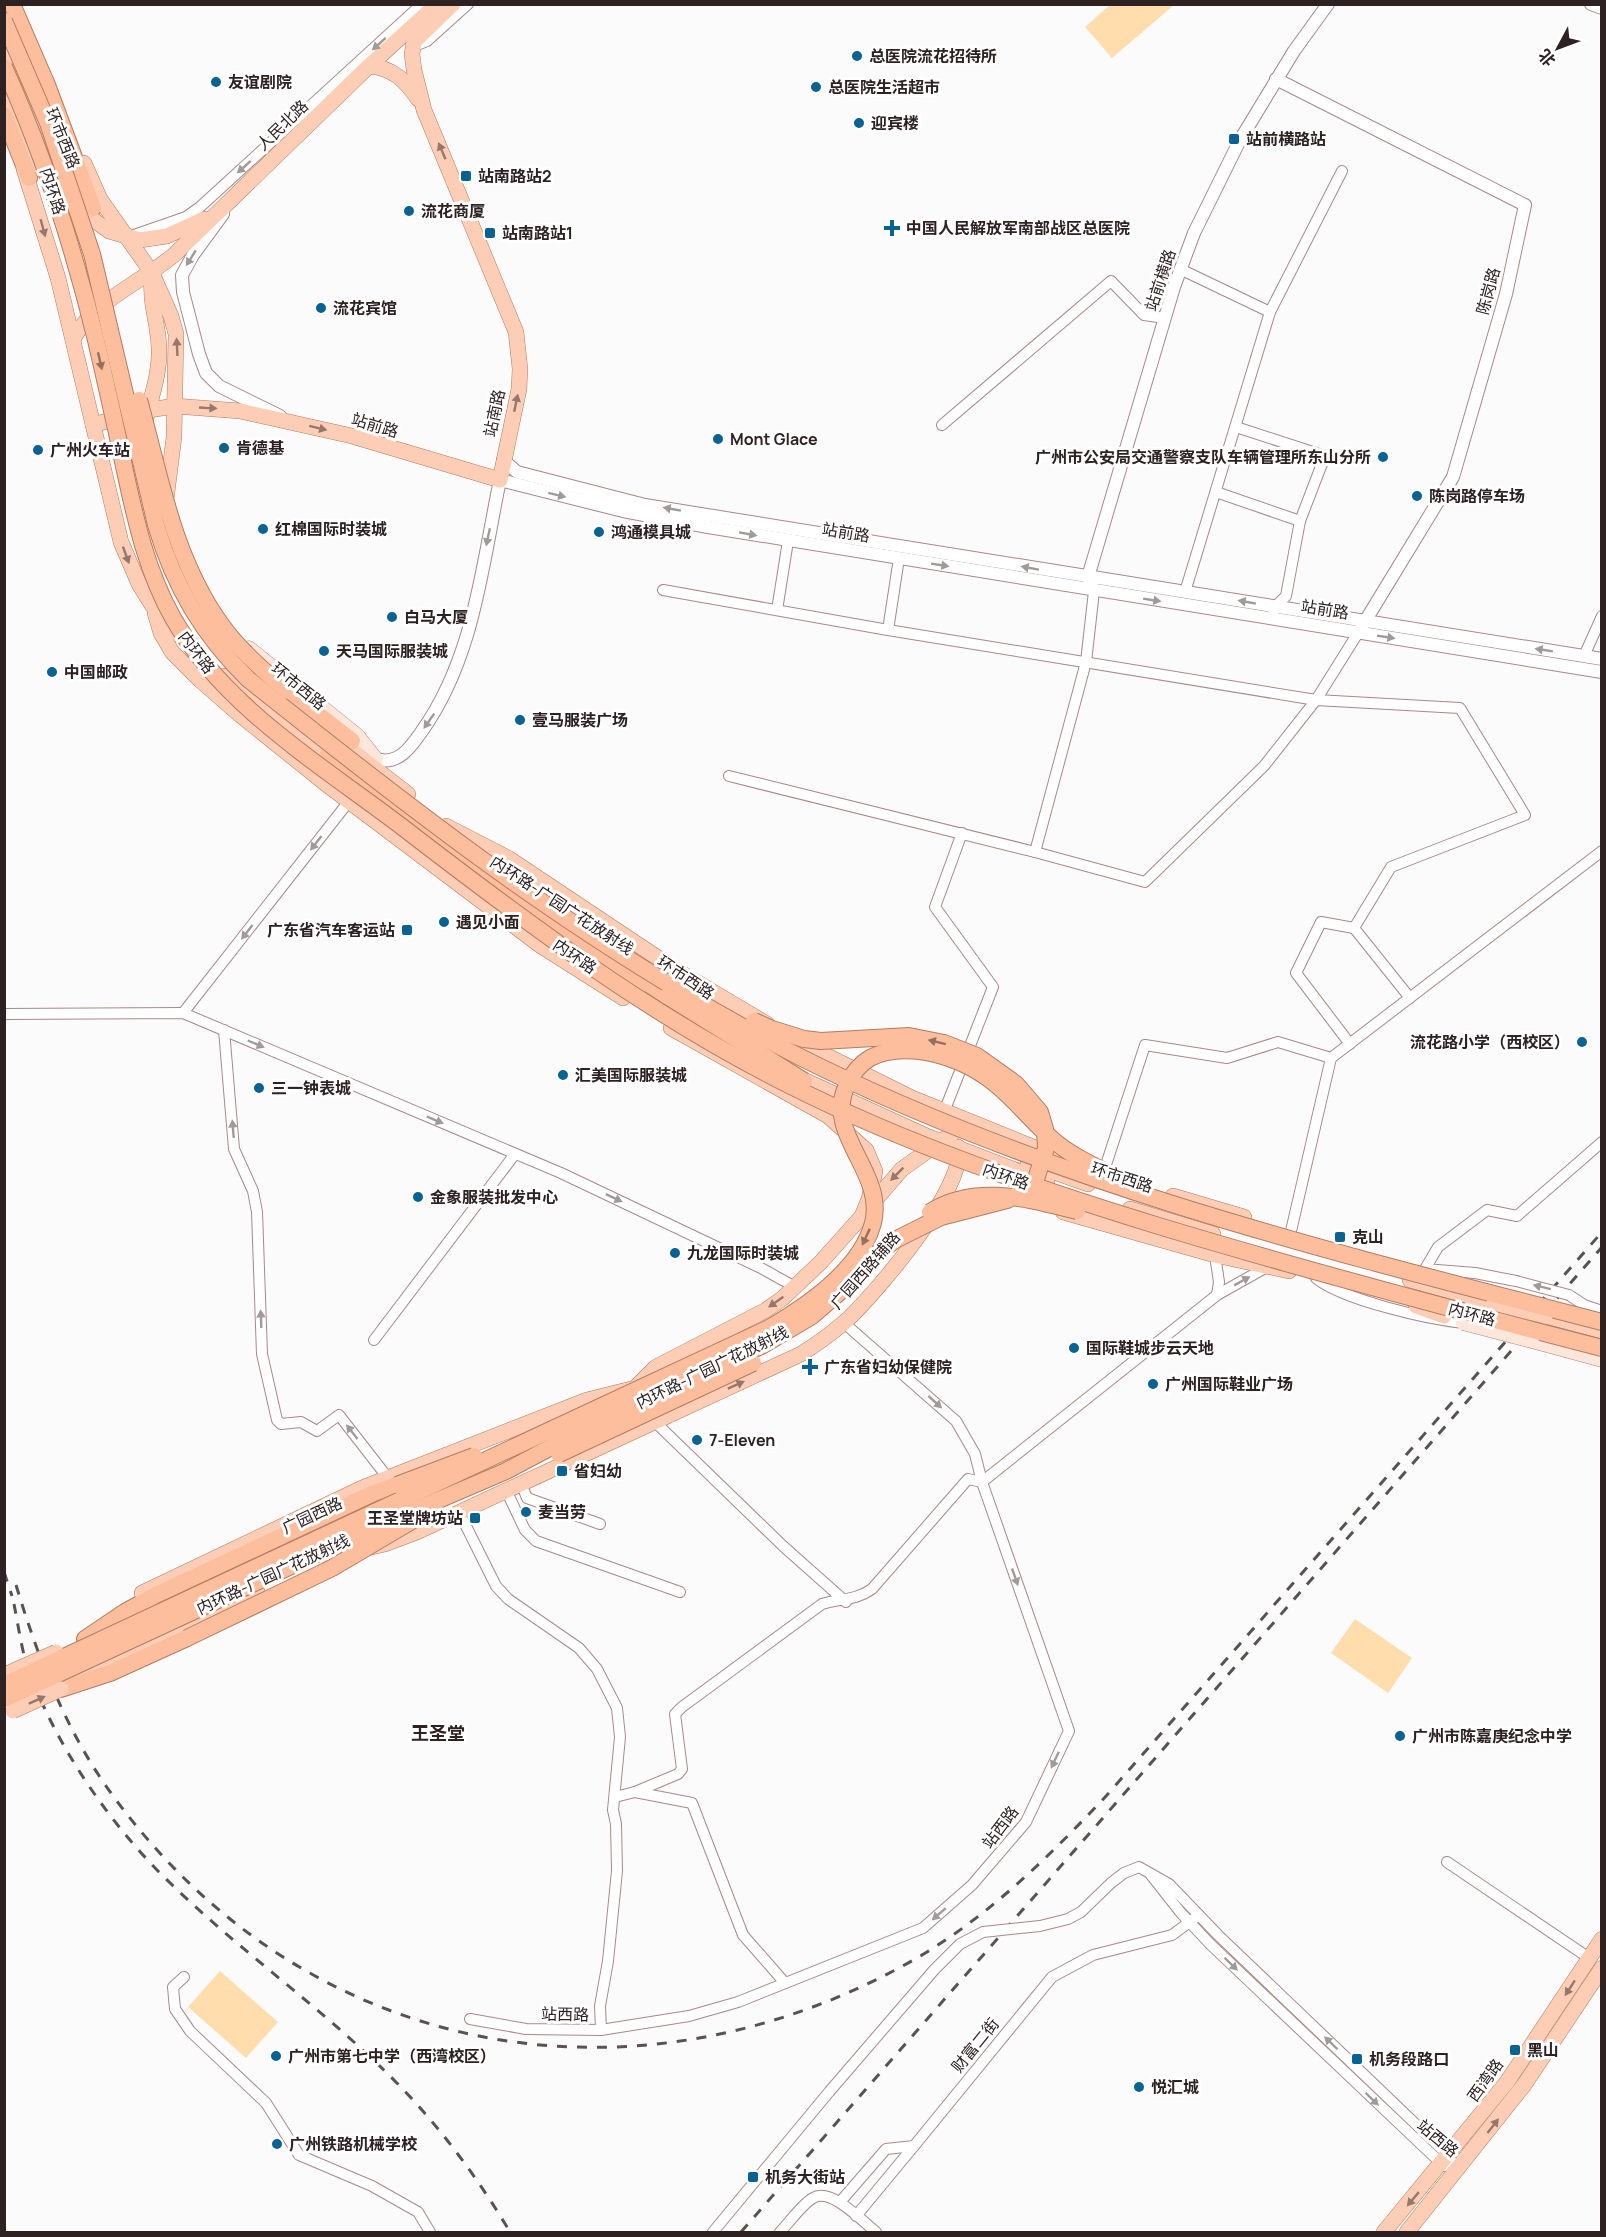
<svg xmlns="http://www.w3.org/2000/svg" width="1606" height="2237" font-family="Manrope,'Noto Sans SC',sans-serif">
	<style>
		.green { fill: #ffddad }
		.lines { fill: none; stroke-linecap: round; stroke-linejoin: round }
		.minor-casing { stroke: #a88988; stroke-width: 12 }
		.tertiary-casing { stroke: #a88988; stroke-width: 14 }
		.secondary-casing { stroke: #a88988; stroke-width: 15 }
		.primary-casing { stroke: #b37c61; stroke-width: 16 }
		.trunk-casing { stroke: #b37c61; stroke-width: 18 }
		.minor { stroke: #fff; stroke-width: 10 }
		.tertiary { stroke: #fff; stroke-width: 12 }
		.secondary { stroke: #fee6da; stroke-width: 14 }
		.primary { stroke: #fdceb5; stroke-width: 15 }
		.trunk { stroke: #fcbe9c; stroke-width: 16 }
		.rail { stroke: #5a5151; stroke-width: 3; stroke-dasharray: 10 10; stroke-linecap: butt }
		.minor-bridge-casing { stroke: #a88988; stroke-width: 12; stroke-linecap: butt }
		.secondary-bridge-casing { stroke: #a88988; stroke-width: 15; stroke-linecap: butt }
		.primary-bridge-casing { stroke: #b37c61; stroke-width: 16; stroke-linecap: butt }
		.trunk-bridge-casing { stroke: #b37c61; stroke-width: 18; stroke-linecap: butt }
		.minor-bridge { stroke: #fff; stroke-width: 10 }
		.secondary-bridge { stroke: #fee6da; stroke-width: 14 }
		.primary-bridge { stroke: #fdceb5; stroke-width: 15 }
		.trunk-bridge { stroke: #fcbe9c; stroke-width: 16 }
		.oneway { fill: #a09b9b }
		.oneway2 { fill: #95786b }
		.oneway3 { fill: #94705e }
		.poi-dot { fill: #086292; stroke: #fff; stroke-width: 2 }
		.labels { text-anchor: middle; stroke-width: 6; stroke-linejoin: round; paint-order: stroke }
		.poi-label { font-size: 16px; font-weight: bold; fill: #2d2121; stroke: #fff; text-anchor: start }
		.street-label { font-size: 16px; fill: #2d2121; stroke: #fff }
		.neighbourhood-label { font-size: 18px; font-weight: bold; fill: #2d2121; stroke: #fff }
	</style>
	<rect width="100%" height="100%" fill="#fbfbfb"/>
	<g class="green">
		<polygon points="1111,4 1174,4 1174,5 1112,58 1085,27"/>
		<polygon points="1355,1619 1412,1658 1388,1693 1331,1653"/>
		<polygon points="220,1971 278,2022 246,2058 188,2007"/>
	</g>
	<g class="lines">
		<defs>
			<g id="minor">
				<polyline points="412,47 427,41 468,4"/>
				<polyline points="134,235 186,217 200,207 422,4"/>
				<polyline points="1180,269 1270,312"/>
				<polyline points="942,425 1111,281 1144,315 1165,318"/>
				<polyline points="1236,427 1325,456 1300,521 1286,596 1275,607 1273,613"/>
				<polyline points="1216,492 1300,521"/>
				<polyline points="663,590 888,630 1316,700 1358,633"/>
				<polyline points="1185,592 1270,312 1342,171"/>
				<polyline points="777,610 788,541"/>
				<polyline points="888,630 899,558"/>
				<polyline points="1584,656 1602,616"/>
				<polyline points="729,776 1035,852 1086,662 1094,591"/>
				<polyline points="1035,852 1145,882 1264,766 1316,700 1460,708 1525,815 1391,867 1354,928 1410,998"/>
				<polyline points="183,1013 350,800"/>
				<polyline points="4,1014 183,1013 561,1173 761,1268 795,1287"/>
				<polyline points="224,1030 234,1149 253,1191 257,1212 262,1354 277,1420 281,1424 301,1422 317,1431 339,1415 388,1478"/>
				<polyline points="1350,1044 1296,973 1321,922 1354,928"/>
				<polyline points="944,1112 993,987 935,907 962,833"/>
				<polyline points="1103,1174 1145,1045 1227,1058 1278,1042 1331,1058 1602,851"/>
				<polyline points="1291,1231 1331,1058"/>
				<polyline points="1215,1255 1219,1282 1217,1295"/>
				<path d="M1317,1271L1316,1278C1343,1300 1427,1319 1463,1323"/>
				<polyline points="1516,1281 1475,1273 1425,1269 1438,1247 1487,1210 1517,1216 1602,1142"/>
				<polyline points="1569,1295 1584,1305 1602,1311"/>
				<polyline points="374,1340 515,1154"/>
				<polyline points="654,1421 783,1546 846,1602"/>
				<polyline points="521,1483 527,1498 600,1524"/>
				<polyline points="506,1490 525,1530 536,1541 680,1592"/>
				<polyline points="459,1512 496,1586 508,1599 579,1648 597,1669 617,1708 620,1737 613,1810 616,1824 617,1871 608,1961 600,2006 601,2030"/>
				<polyline points="635,1792 692,1803 743,1935 785,1983"/>
				<path d="M615,1797L635,1792L678,1774L682,1769L675,1714L682,1707L822,1604C840,1598 855,1601 872,1589L968,1479L982,1482L1217,1295L1267,1267"/>
				<polyline points="1447,1862 1589,1958"/>
				<polyline points="1151,1875 1181,1913 1210,1944 1444,2166"/>
				<polyline points="1111,1883 1124,1873 1139,1867 1169,1884 1218,1935 1449,2156 1457,2171"/>
				<polyline points="184,1977 173,1987 175,2009 190,2031 266,2103 299,2155 372,2186 418,2212 430,2232"/>
				<polyline points="470,2019 526,2029 601,2030 689,2016 738,2002 923,1928 972,1885 1026,1822 1069,1731 982,1482 975,1454 956,1421 844,1323"/>
				<polyline points="840,2202 886,2149 914,2146 1052,1977 1093,1955 1172,1935 1199,1915"/>
				<polyline points="856,2216 914,2146"/>
				<polyline points="713,2232 829,2092"/>
				<path d="M780,2232C790,2222 801,2205 813,2198C831,2187 862,2221 876,2232"/>
			</g>
			<g id="tertiary">
				<polyline points="1591,4 1602,8"/>
				<polyline points="1276,79 1525,205 1506,294 1453,477 1361,628"/>
				<polyline points="223,214 193,255 182,275 183,292 199,354 206,373 219,386 280,416"/>
				<polyline points="503,460 517,472 645,505 1602,659"/>
				<polyline points="1091,584 1088,577 1174,287 1194,233 1240,140 1294,51 1328,4"/>
				<path d="M376,759C398,766 411,747 422,731C474,658 482,566 500,480L623,511L708,527L1602,672"/>
			</g>
			<g id="secondary">
				<polyline points="249,648 358,736 376,759"/>
				<polyline points="1532,1341 1602,1360"/>
			</g>
			<g id="primary">
				<polyline points="4,45 56,174 88,216 109,231 140,240 167,236 204,219"/>
				<path d="M369,66C393,68 405,80 418,99"/>
				<polyline points="4,92 25,141 29,169"/>
				<polyline points="84,163 100,199 152,273 171,316 176,334 174,437 166,500"/>
				<polyline points="24,169 58,278 121,542 139,584 152,605 178,634"/>
				<path d="M73,339C96,299 141,283 175,254L369,66L437,4"/>
				<path d="M146,418C152,395 160,372 159,348C158,320 149,304 152,273"/>
				<polyline points="93,425 142,411 175,406 240,411 352,436 500,480 519,389 520,369 516,332 424,110 414,70 412,54 414,42 453,4"/>
				<polyline points="155,613 161,633 172,652 200,680 240,715 326,784 541,946 623,998"/>
				<polyline points="224,676 335,763"/>
				<polyline points="334,737 408,794"/>
				<polyline points="446,826 508,858 673,968 767,1024"/>
				<polyline points="574,945 639,987"/>
				<polyline points="793,1039 912,1098 1053,1155"/>
				<polyline points="793,1075 929,1137 1047,1182"/>
				<polyline points="1028,1163 1088,1184"/>
				<polyline points="1173,1196 1244,1217"/>
				<polyline points="869,1207 902,1169 953,1133"/>
				<polyline points="1130,1209 1213,1234"/>
				<polyline points="1063,1212 1215,1255 1289,1271"/>
				<polyline points="1410,1280 1494,1303"/>
				<polyline points="1416,1306 1444,1316"/>
				<polyline points="1545,1316 1602,1331"/>
				<path d="M328,1557L385,1544L417,1532L801,1354C817,1344 832,1333 846,1321C875,1294 968,1186 958,1147"/>
				<polyline points="142,1593 362,1488 587,1400 635,1388 656,1367 766,1310 783,1298 821,1262 862,1216 869,1199 875,1171 866,1150 828,1116 671,1028"/>
				<polyline points="74,1681 117,1657 257,1591"/>
				<polyline points="1384,2232 1507,2082 1602,1939"/>
				<polyline points="1407,2232 1524,2085 1602,1968"/>
			</g>
			<g id="trunk">
				<polyline points="12,4 47,85 93,208"/>
				<polyline points="4,115 29,178"/>
				<polyline points="288,691 352,741"/>
				<polyline points="327,756 522,901 667,996"/>
				<polyline points="85,1639 125,1612 156,1595 374,1493 397,1485"/>
				<polyline points="61,1689 110,1673 187,1638"/>
			</g>
		</defs>
		<use href="#minor" class="minor-casing"/>
		<use href="#tertiary" class="tertiary-casing"/>
		<use href="#secondary" class="secondary-casing"/>
		<use href="#primary" class="primary-casing"/>
		<use href="#trunk" class="trunk-casing"/>
		<use href="#minor" class="minor"/>
		<use href="#tertiary" class="tertiary"/>
		<use href="#secondary" class="secondary"/>
		<use href="#primary" class="primary"/>
		<use href="#trunk" class="trunk"/>
		<g class="rail">
			<polyline points="4,1572 12,1596"/>
			<path d="M16,1585C38,1658 66,1731 111,1793C299,2053 619,2118 899,1968C980,1925 1045,1861 1107,1795L1602,1232"/>
			<path d="M14,1604C18,1624 21,1646 27,1666C54,1741 102,1813 158,1871C238,1952 336,2016 414,2101C451,2142 482,2185 510,2232"/>
			<polyline points="741,2232 1602,1247"/>
		</g>
		<defs>
			<g id="minor-bridge">
				<polyline points="1516,1281 1569,1295"/>
				<polyline points="829,2092 934,1970 960,1944 983,1932 1040,1926 1068,1919 1081,1912 1111,1883"/>
			</g>
			<polyline id="secondary-bridge" points="1463,1323 1532,1341"/>
			<g id="primary-bridge">
				<polyline points="1494,1303 1545,1316"/>
				<polyline points="4,1675 56,1652"/>
				<polyline points="13,1711 61,1689"/>
			</g>
			<g id="trunk-bridge">
				<path d="M4,21L48,123L92,254L156,525C174,586 203,635 248,679C424,820 598,955 800,1057C1051,1183 1331,1252 1602,1322"/>
				<path d="M4,67C44,155 73,246 96,340C106,384 116,427 125,471C136,522 147,572 173,618C223,706 322,766 401,826C524,921 649,1015 789,1085C908,1145 1035,1188 1162,1227C1308,1271 1455,1310 1602,1348"/>
				<path d="M139,400C160,476 173,557 220,623C238,649 263,671 288,691"/>
				<polyline points="667,996 804,1081"/>
				<path d="M930,1212C976,1183 1028,1199 1077,1211"/>
				<polyline points="559,1454 753,1363"/>
				<polyline points="397,1485 474,1456"/>
				<polyline points="187,1638 332,1568 415,1519"/>
				<path d="M4,1685L769,1328C808,1305 861,1269 873,1223C886,1172 823,1134 847,1085C852,1074 860,1064 870,1058C896,1044 933,1051 959,1062C1002,1080 1020,1111 1053,1140C1068,1153 1086,1162 1104,1171"/>
				<polyline points="4,1699 371,1529 506,1471 589,1427 763,1345 812,1316 841,1291 872,1258 895,1240 941,1217 1007,1200 1021,1193 1036,1179 1046,1148 1045,1129 1040,1112 1016,1084 977,1056 944,1043 909,1036 821,1041 804,1039 772,1029 754,1021"/>
			</g>
		</defs>
		<use href="#minor-bridge" class="minor-bridge-casing"/>
		<use href="#secondary-bridge" class="secondary-bridge-casing"/>
		<use href="#primary-bridge" class="primary-bridge-casing"/>
		<use href="#trunk-bridge" class="trunk-bridge-casing"/>
		<use href="#minor-bridge" class="minor-bridge"/>
		<use href="#secondary-bridge" class="secondary-bridge"/>
		<use href="#primary-bridge" class="primary-bridge"/>
		<use href="#trunk-bridge" class="trunk-bridge"/>
	</g>
	<defs><path id="oneway-solid" d="M-6-.8H1V-3.2L6.5 0L1 3.2V.8H-6Z" transform="scale(1.5)"/></defs>
	<g class="oneway">
		<use href="#oneway-solid" transform="translate(379 44) rotate(138)"/>
		<use href="#oneway-solid" transform="translate(244 167) rotate(138)"/>
		<use href="#oneway-solid" transform="translate(191 258) rotate(122)"/>
		<use href="#oneway-solid" transform="translate(557 495) rotate(14)"/>
		<use href="#oneway-solid" transform="translate(672 509) rotate(-170)"/>
		<use href="#oneway-solid" transform="translate(748 534) rotate(10)"/>
		<use href="#oneway-solid" transform="translate(488 537) rotate(102)"/>
		<use href="#oneway-solid" transform="translate(940 565) rotate(9)"/>
		<use href="#oneway-solid" transform="translate(1030 568) rotate(-170)"/>
		<use href="#oneway-solid" transform="translate(1152 600) rotate(9)"/>
		<use href="#oneway-solid" transform="translate(1247 602) rotate(-170)"/>
		<use href="#oneway-solid" transform="translate(1386 637) rotate(9)"/>
		<use href="#oneway-solid" transform="translate(1544 650) rotate(-171)"/>
		<use href="#oneway-solid" transform="translate(429 721) rotate(125)"/>
		<use href="#oneway-solid" transform="translate(316 843) rotate(128)"/>
		<use href="#oneway-solid" transform="translate(247 932) rotate(128)"/>
		<use href="#oneway-solid" transform="translate(256 1044) rotate(23)"/>
		<use href="#oneway-solid" transform="translate(435 1120) rotate(23)"/>
		<use href="#oneway-solid" transform="translate(233 1129) rotate(-95)"/>
		<use href="#oneway-solid" transform="translate(614 1198) rotate(25)"/>
		<use href="#oneway-solid" transform="translate(1242 1281) rotate(-29)"/>
		<use href="#oneway-solid" transform="translate(1542 1287) rotate(-166)"/>
		<use href="#oneway-solid" transform="translate(261 1319) rotate(-92)"/>
		<use href="#oneway-solid" transform="translate(935 1402) rotate(42)"/>
		<use href="#oneway-solid" transform="translate(352 1432) rotate(-128)"/>
		<use href="#oneway-solid" transform="translate(1015 1577) rotate(71)"/>
		<use href="#oneway-solid" transform="translate(1055 1760) rotate(115)"/>
		<use href="#oneway-solid" transform="translate(939 1914) rotate(139)"/>
		<use href="#oneway-solid" transform="translate(1231 1964) rotate(44)"/>
		<use href="#oneway-solid" transform="translate(1331 2043) rotate(-136)"/>
		<use href="#oneway-solid" transform="translate(1372 2099) rotate(44)"/>
	</g>
	<g class="oneway2">
		<use href="#oneway-solid" transform="translate(442 151) rotate(-113)"/>
		<use href="#oneway-solid" transform="translate(43 228) rotate(75)"/>
		<use href="#oneway-solid" transform="translate(177 347) rotate(-93)"/>
		<use href="#oneway-solid" transform="translate(516 403) rotate(-78)"/>
		<use href="#oneway-solid" transform="translate(208 408) rotate(3)"/>
		<use href="#oneway-solid" transform="translate(318 428) rotate(14)"/>
		<use href="#oneway-solid" transform="translate(126 555) rotate(70)"/>
		<use href="#oneway-solid" transform="translate(897 1174) rotate(135)"/>
		<use href="#oneway-solid" transform="translate(776 1302) rotate(145)"/>
		<use href="#oneway-solid" transform="translate(736 1385) rotate(-24)"/>
		<use href="#oneway-solid" transform="translate(37 1700) rotate(-24)"/>
		<use href="#oneway-solid" transform="translate(1570 1988) rotate(123)"/>
		<use href="#oneway-solid" transform="translate(1493 2126) rotate(-52)"/>
		<use href="#oneway-solid" transform="translate(1413 2199) rotate(130)"/>
	</g>
	<g class="oneway3">
		<use href="#oneway-solid" transform="translate(100 361) rotate(77)"/>
		<use href="#oneway-solid" transform="translate(937 1042) rotate(-166)"/>
		<use href="#oneway-solid" transform="translate(866 1237) rotate(115)"/>
	</g>
	<g class="poi-dot">
		<circle cx="857" cy="56" r="6"/>
		<circle cx="216" cy="82" r="6"/>
		<circle cx="816" cy="87" r="6"/>
		<circle cx="859" cy="123" r="6"/>
		<rect x="1228" y="133" width="12" height="12" rx="3"/>
		<rect x="460" y="170" width="12" height="12" rx="3"/>
		<circle cx="409" cy="211" r="6"/>
		<path d="M889 219h6v6h6v6h-6v6h-6v-6h-6v-6h6z"/>
		<rect x="484" y="227" width="12" height="12" rx="3"/>
		<circle cx="321" cy="308" r="6"/>
		<circle cx="718" cy="439" r="6"/>
		<circle cx="224" cy="448" r="6"/>
		<circle cx="38" cy="450" r="6"/>
		<circle cx="1383" cy="457" r="6"/>
		<circle cx="1417" cy="496" r="6"/>
		<circle cx="263" cy="529" r="6"/>
		<circle cx="599" cy="532" r="6"/>
		<circle cx="392" cy="617" r="6"/>
		<circle cx="324" cy="651" r="6"/>
		<circle cx="52" cy="672" r="6"/>
		<circle cx="520" cy="720" r="6"/>
		<circle cx="444" cy="922" r="6"/>
		<rect x="401" y="924" width="12" height="12" rx="3"/>
		<circle cx="1582" cy="1042" r="6"/>
		<circle cx="563" cy="1075" r="6"/>
		<circle cx="259" cy="1088" r="6"/>
		<circle cx="418" cy="1197" r="6"/>
		<rect x="1334" y="1231" width="12" height="12" rx="3"/>
		<circle cx="675" cy="1253" r="6"/>
		<circle cx="1074" cy="1348" r="6"/>
		<path d="M807 1358h6v6h6v6h-6v6h-6v-6h-6v-6h6z"/>
		<circle cx="1153" cy="1384" r="6"/>
		<circle cx="697" cy="1440" r="6"/>
		<rect x="556" y="1465" width="12" height="12" rx="3"/>
		<circle cx="526" cy="1512" r="6"/>
		<rect x="469" y="1512" width="12" height="12" rx="3"/>
		<circle cx="1400" cy="1736" r="6"/>
		<rect x="1509" y="2044" width="12" height="12" rx="3"/>
		<circle cx="276" cy="2056" r="6"/>
		<rect x="1351" y="2053" width="12" height="12" rx="3"/>
		<circle cx="1139" cy="2087" r="6"/>
		<circle cx="277" cy="2144" r="6"/>
		<rect x="747" y="2171" width="12" height="12" rx="3"/>
	</g>
	<g class="labels">
		<g class="poi-label">
			<text x="869" y="62">总医院流花招待所</text>
			<text x="228" y="88">友谊剧院</text>
			<text x="828" y="93">总医院生活超市</text>
			<text x="871" y="129">迎宾楼</text>
			<text x="1246" y="145">站前横路站</text>
			<text x="478" y="182">站南路站2</text>
			<text x="421" y="217">流花商厦</text>
			<text x="906" y="234">中国人民解放军南部战区总医院</text>
			<text x="502" y="239">站南路站1</text>
			<text x="333" y="314">流花宾馆</text>
			<text x="730" y="445">Mont Glace</text>
			<text x="236" y="454">肯德基</text>
			<text x="50" y="456">广州火车站</text>
			<text x="1371" y="463" text-anchor="end">广州市公安局交通警察支队车辆管理所东山分所</text>
			<text x="1429" y="502">陈岗路停车场</text>
			<text x="275" y="535">红棉国际时装城</text>
			<text x="611" y="538">鸿通模具城</text>
			<text x="404" y="623">白马大厦</text>
			<text x="336" y="657">天马国际服装城</text>
			<text x="64" y="678">中国邮政</text>
			<text x="532" y="726">壹马服装广场</text>
			<text x="456" y="928">遇见小面</text>
			<text x="395" y="936" text-anchor="end">广东省汽车客运站</text>
			<text x="1570" y="1048" text-anchor="end">流花路小学（西校区）</text>
			<text x="575" y="1081">汇美国际服装城</text>
			<text x="271" y="1094">三一钟表城</text>
			<text x="430" y="1203">金象服装批发中心</text>
			<text x="1352" y="1243">克山</text>
			<text x="687" y="1259">九龙国际时装城</text>
			<text x="1086" y="1354">国际鞋城步云天地</text>
			<text x="824" y="1373">广东省妇幼保健院</text>
			<text x="1165" y="1390">广州国际鞋业广场</text>
			<text x="709" y="1446">7-Eleven</text>
			<text x="574" y="1477">省妇幼</text>
			<text x="538" y="1518">麦当劳</text>
			<text x="463" y="1524" text-anchor="end">王圣堂牌坊站</text>
			<text x="1412" y="1742">广州市陈嘉庚纪念中学</text>
			<text x="1527" y="2056">黑山</text>
			<text x="288" y="2062">广州市第七中学（西湾校区）</text>
			<text x="1369" y="2065">机务段路口</text>
			<text x="1151" y="2093">悦汇城</text>
			<text x="289" y="2150">广州铁路机械学校</text>
			<text x="765" y="2183">机务大街站</text>
		</g>
		<g class="street-label">
			<text transform="translate(282 125) rotate(-44)" y="6">人民北路</text>
			<text transform="translate(63 138) rotate(68)" y="6">环市西路</text>
			<text transform="translate(53 191) rotate(72)" y="6">内环路</text>
			<text transform="translate(1160 280) rotate(-72)" y="6">站前横路</text>
			<text transform="translate(1488 291) rotate(-75)" y="6">陈岗路</text>
			<text transform="translate(494 413) rotate(-78)" y="6">站南路</text>
			<text transform="translate(375 425) rotate(17)" y="6">站前路</text>
			<text transform="translate(846 532) rotate(9)" y="6">站前路</text>
			<text transform="translate(1325 609) rotate(9)" y="6">站前路</text>
			<text transform="translate(197 652) rotate(53)" y="6">内环路</text>
			<text transform="translate(299 686) rotate(39)" y="6">环市西路</text>
			<text transform="translate(562 905) rotate(33)" y="6">内环路-广园广花放射线</text>
			<text transform="translate(575 956) rotate(34)" y="6">内环路</text>
			<text transform="translate(686 977) rotate(34)" y="6">环市西路</text>
			<text transform="translate(1006 1176) rotate(20)" y="6">内环路</text>
			<text transform="translate(1122 1177) rotate(18)" y="6">环市西路</text>
			<text transform="translate(865 1270) rotate(-49)" y="6">广园西路辅路</text>
			<text transform="translate(1472 1314) rotate(15)" y="6">内环路</text>
			<text transform="translate(712 1367) rotate(-26)" y="6">内环路-广园广花放射线</text>
			<text transform="translate(312 1515) rotate(-25)" y="6">广园西路</text>
			<text transform="translate(273 1574) rotate(-25)" y="6">内环路-广园广花放射线</text>
			<text transform="translate(1000 1827) rotate(-53)" y="6">站西路</text>
			<text transform="translate(565 2014) rotate(1)" y="6">站西路</text>
			<text transform="translate(975 2045) rotate(-51)" y="6">财富二街</text>
			<text transform="translate(1485 2080) rotate(-54)" y="6">西湾路</text>
			<text transform="translate(1438 2138) rotate(40)" y="6">站西路</text>
		</g>
		<g class="neighbourhood-label">
			<text x="438" y="1740">王圣堂</text>
		</g>
	</g>
	<rect width="1606" height="2237" fill="none" stroke="#2d2121" stroke-width="12"/>
	<g transform="translate(1558 48) rotate(229)" stroke="#ffffff" stroke-width="4.5" paint-order="stroke">
	<path d="M0-4.5L10 22L0 15L-10 22Z" fill="#2d2121"/>
	<text y="-9" font-size="16" font-weight="bold" text-anchor="middle" fill="#2d2121">北</text>
	</g>
</svg>
